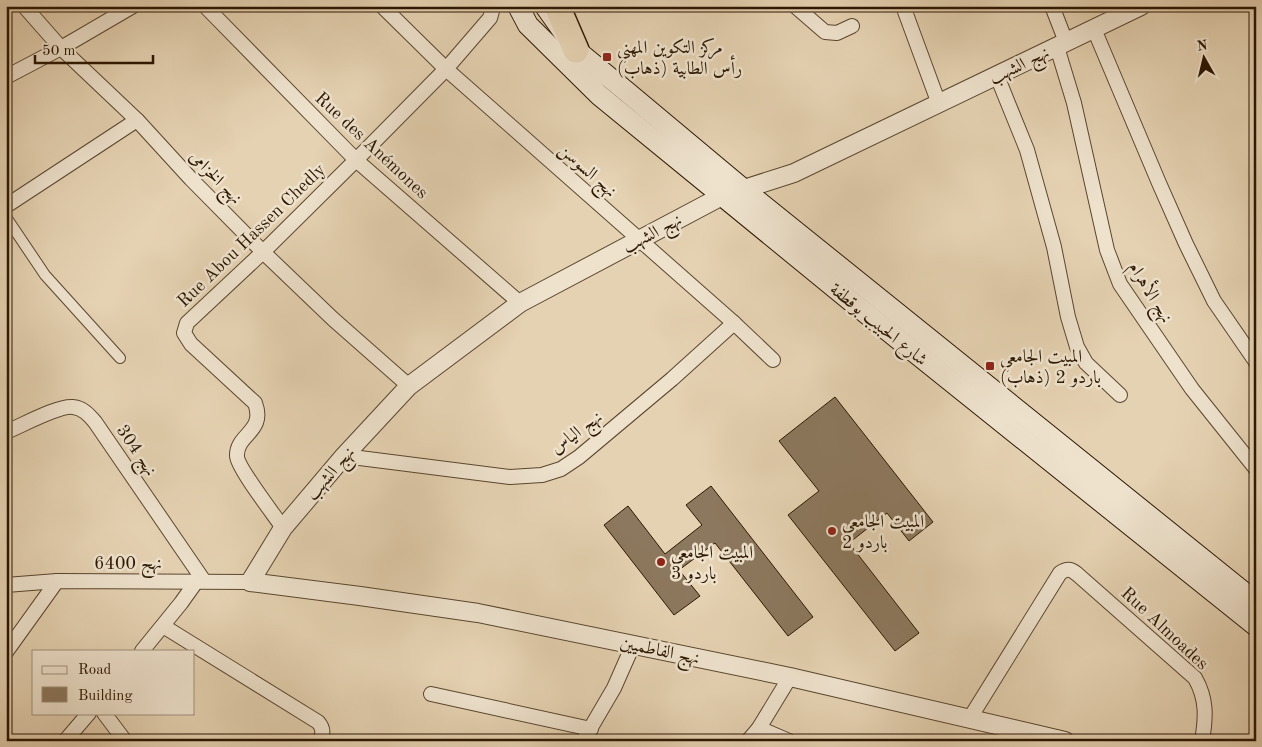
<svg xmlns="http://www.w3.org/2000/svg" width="1262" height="747" font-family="'Old Standard TT',Amiri,serif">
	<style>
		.building { fill: #8c785e; stroke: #2c1702 }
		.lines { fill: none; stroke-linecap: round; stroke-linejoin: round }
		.pedestrian-casing { stroke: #5a462e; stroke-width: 12 }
		.minor-casing { stroke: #5a462e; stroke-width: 16 }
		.tertiary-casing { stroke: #5a462e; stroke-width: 20 }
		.secondary-casing { stroke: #2c1702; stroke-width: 22 }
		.motorway-casing { stroke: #2c1702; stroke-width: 28 }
		.pedestrian { stroke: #eee2cd; stroke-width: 10 }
		.minor { stroke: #eee2cd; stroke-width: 14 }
		.tertiary { stroke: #eee2cd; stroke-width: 18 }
		.secondary { stroke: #eee2cd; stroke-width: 20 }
		.motorway { stroke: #e5d2b2; stroke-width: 25 }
		.poi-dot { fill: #8f2418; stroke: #eee2cd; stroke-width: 2 }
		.labels { text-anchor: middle; stroke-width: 5; stroke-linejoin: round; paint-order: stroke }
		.poi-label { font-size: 18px; fill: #2c1702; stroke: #eee2cd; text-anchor: start }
		.street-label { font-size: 18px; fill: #2c1702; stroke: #eee2cd }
	</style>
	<rect width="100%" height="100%" fill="#e5d2b2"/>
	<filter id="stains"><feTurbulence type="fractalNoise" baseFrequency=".004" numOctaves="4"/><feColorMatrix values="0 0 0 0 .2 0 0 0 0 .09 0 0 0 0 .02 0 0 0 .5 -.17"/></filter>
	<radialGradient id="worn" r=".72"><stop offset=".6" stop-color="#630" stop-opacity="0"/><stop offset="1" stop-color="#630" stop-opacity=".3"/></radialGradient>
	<g class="building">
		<polygon points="835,397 933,522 909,541 887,513 849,543 919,633 895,651 788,515 819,491 779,441"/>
		<polygon points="711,486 813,617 788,636 715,543 679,570 700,596 674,615 604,525 628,506 665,554 702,525 686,505"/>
	</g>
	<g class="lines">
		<defs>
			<polyline id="pedestrian" points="6,217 45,275 120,358"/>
			<g id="minor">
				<polyline points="24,6 61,48 137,120 191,179 263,252 333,319 409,386"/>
				<polyline points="205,6 356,160 520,303"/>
				<polyline points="382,6 446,69 734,323 773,360"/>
				<polyline points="795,6 825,32 837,33 852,26"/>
				<polyline points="903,6 939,104"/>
				<polyline points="1052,6 1066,42"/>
				<polyline points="1094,29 1159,183 1186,244 1214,301 1256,362"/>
				<polyline points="1057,47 1074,103 1107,250 1120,284 1192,389 1256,469"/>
				<polyline points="997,76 1027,150 1054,247 1068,317 1077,347 1086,363 1120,395"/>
				<polyline points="6,77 61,48 133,6"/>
				<polyline points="6,206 137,120"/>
				<path d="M6,432C21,426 59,405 73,407C83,408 89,415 95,422L204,581"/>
				<polyline points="344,456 510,477 542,475 561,469 579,457 672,379 734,323"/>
				<path d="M283,528C275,516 237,467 237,456C236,434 266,432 255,403L191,344L184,333L187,323L263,252L356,160L446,69L490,18L492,11L491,6"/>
				<polyline points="6,585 57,581 250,582"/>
				<path d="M163,626L318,722C324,729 323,733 320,741"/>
				<polyline points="142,651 181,603 196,582"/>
				<polyline points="6,652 57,581"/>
				<polyline points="431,694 591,729"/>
				<polyline points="104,713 125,741"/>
				<path d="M970,718L1060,573C1067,568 1071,569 1077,574L1195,678C1207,699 1206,717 1202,741"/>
				<polyline points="759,728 789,741"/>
				<polyline points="65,741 89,713"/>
				<polyline points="583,741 614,688 633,645"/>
				<polyline points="748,741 759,728 790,677"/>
			</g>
			<polyline id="tertiary" points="1065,741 790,677 478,613 360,596 250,582 283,528 344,456 409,386 520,303 722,196 794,173 1141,6"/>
			<g id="secondary">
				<polyline points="518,6 528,25 599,95 857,306 1256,626"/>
				<polyline points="545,6 576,50 627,92 743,189 1256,602"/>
			</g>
			<polyline id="motorway" points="557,6 576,50"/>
		</defs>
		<use href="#pedestrian" class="pedestrian-casing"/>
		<use href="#minor" class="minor-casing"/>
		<use href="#tertiary" class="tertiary-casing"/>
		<use href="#secondary" class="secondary-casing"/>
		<use href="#motorway" class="motorway-casing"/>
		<use href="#pedestrian" class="pedestrian"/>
		<use href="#minor" class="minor"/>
		<use href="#tertiary" class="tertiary"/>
		<use href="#secondary" class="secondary"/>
		<use href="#motorway" class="motorway"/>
	</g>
	<g class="poi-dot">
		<rect x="602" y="52" width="10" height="10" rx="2.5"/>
		<rect x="985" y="361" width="10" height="10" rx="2.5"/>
		<circle cx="832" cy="531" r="5"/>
		<circle cx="661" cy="562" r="5"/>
	</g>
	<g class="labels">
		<g class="poi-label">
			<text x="617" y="53">مركز التكوين المهني<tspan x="617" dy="21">رأس الطابية (ذهاب)</tspan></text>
			<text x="1000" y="362">المبيت الجامعي<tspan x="1000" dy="21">باردو 2 (ذهاب)</tspan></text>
			<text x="842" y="527">المبيت الجامعي<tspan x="842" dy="21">باردو 2</tspan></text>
			<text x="671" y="558">المبيت الجامعي<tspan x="671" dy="21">باردو 3</tspan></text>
		</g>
		<g class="street-label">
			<text transform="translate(1019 65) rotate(-26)" y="6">نهج الشهب</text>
			<text transform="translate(372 145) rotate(43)" y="6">Rue des Anémones</text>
			<text transform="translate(588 170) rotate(42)" y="6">نهج السوسن</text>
			<text transform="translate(216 177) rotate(46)" y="6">نهج الخزامى</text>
			<text transform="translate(652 233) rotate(-28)" y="6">نهج الشهب</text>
			<text transform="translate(251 235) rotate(-44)" y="6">Rue Abou Hassen Chedly</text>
			<text transform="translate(1151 292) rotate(59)" y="6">نهج الأهرام</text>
			<text transform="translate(879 324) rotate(39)" y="6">شارع الحبيب بوقطفة</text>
			<text transform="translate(576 432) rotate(-36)" y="6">نهج الياس</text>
			<text transform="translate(137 450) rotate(56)" y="6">نهج 304</text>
			<text transform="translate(330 473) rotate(-49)" y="6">نهج الشهب</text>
			<text x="128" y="569">نهج 6400</text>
			<text transform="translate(1165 628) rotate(43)" y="6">Rue Almoades</text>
			<text transform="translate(660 650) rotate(12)" y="6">نهج الفاطميين</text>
		</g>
	</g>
	<rect width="1262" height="747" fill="none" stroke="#e5d2b2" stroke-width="25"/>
	<rect x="8" y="8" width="1247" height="732" fill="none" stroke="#2c1702" stroke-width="2.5"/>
	<rect x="12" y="12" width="1237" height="722" fill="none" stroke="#2c1702"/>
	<rect x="32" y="650" width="162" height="65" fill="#eee2cd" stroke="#a0917c"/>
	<rect x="42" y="666" width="25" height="8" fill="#eee2cd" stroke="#a0917c"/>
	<text x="78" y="674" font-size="15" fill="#2c1702">Road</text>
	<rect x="42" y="687" width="25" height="15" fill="#8c785e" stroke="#a0917c"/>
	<text x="78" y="700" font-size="15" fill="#2c1702">Building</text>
	<g transform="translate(1204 58) rotate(352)" stroke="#eee2cd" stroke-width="4" paint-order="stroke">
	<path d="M0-4L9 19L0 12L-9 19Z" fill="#2c1702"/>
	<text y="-8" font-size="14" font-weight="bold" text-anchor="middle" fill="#2c1702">N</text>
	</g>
	<path d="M35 55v8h118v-8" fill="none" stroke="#2c1702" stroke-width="2.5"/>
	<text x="42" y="55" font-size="15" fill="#2c1702" stroke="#eee2cd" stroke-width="4" paint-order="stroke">50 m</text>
	<rect width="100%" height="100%" filter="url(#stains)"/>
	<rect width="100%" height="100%" fill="url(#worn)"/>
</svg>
